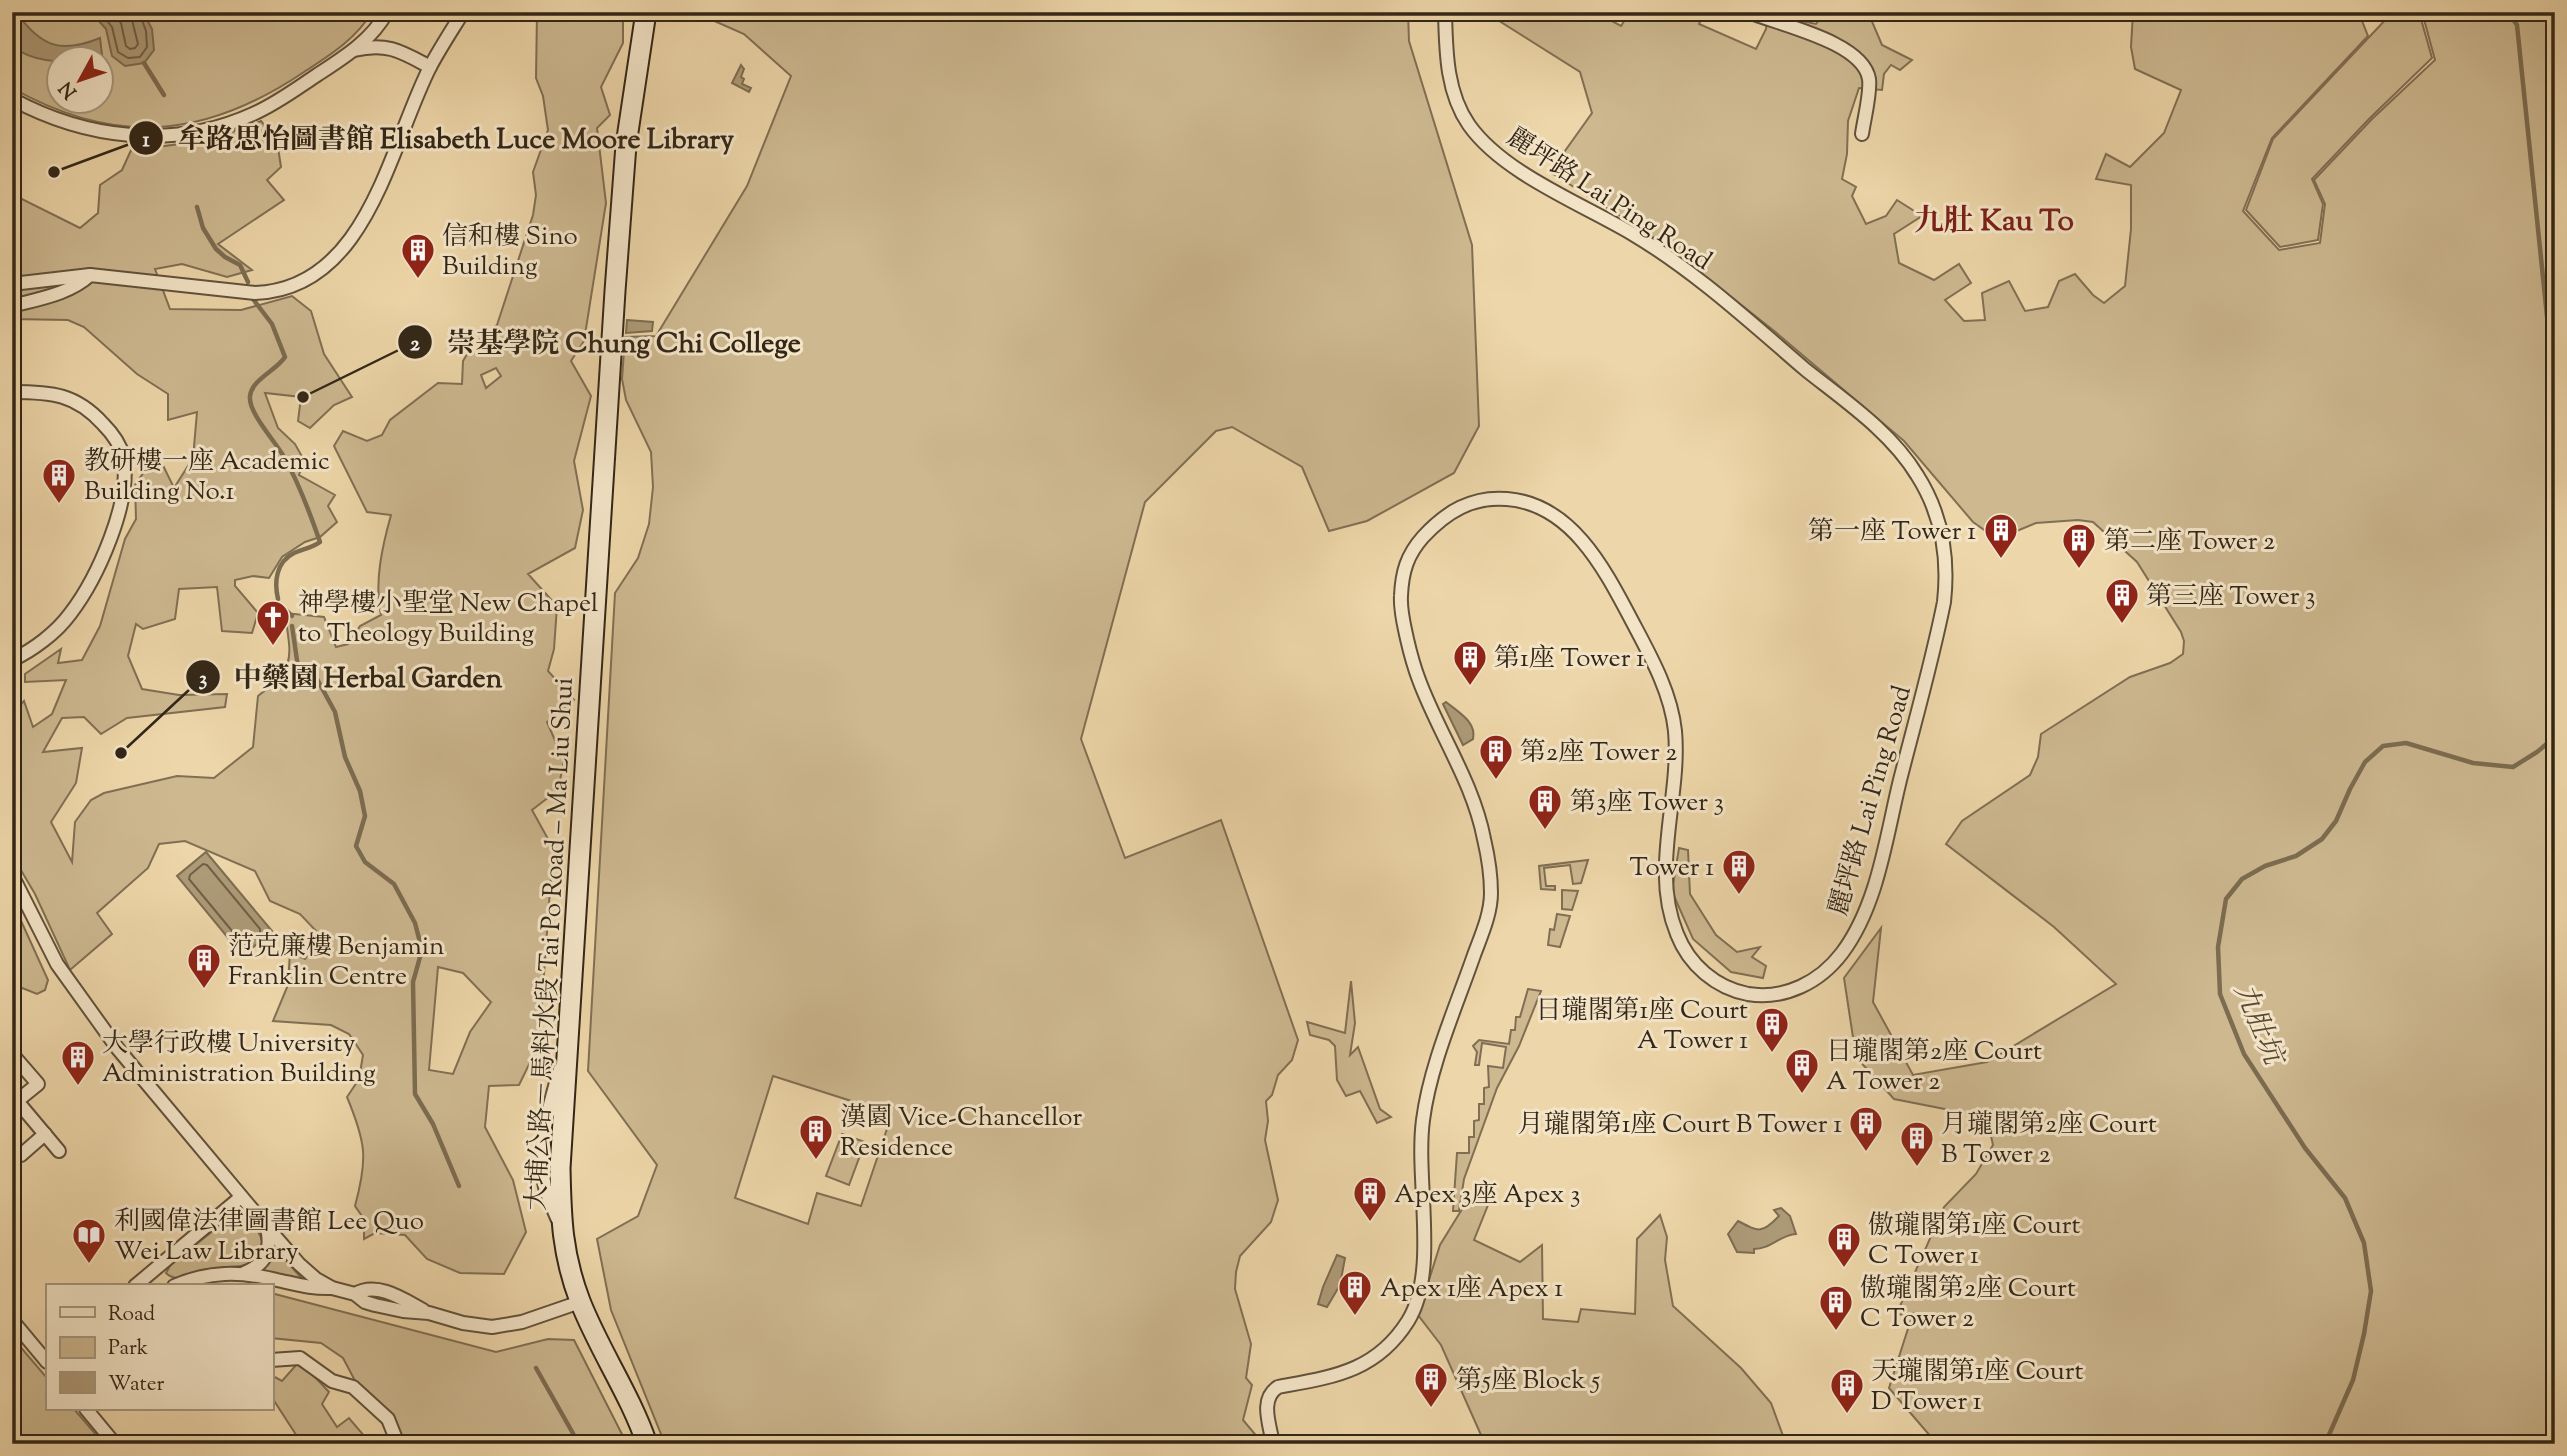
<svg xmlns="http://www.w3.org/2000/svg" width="2567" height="1456" font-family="'Sorts Mill Goudy','Noto Serif TC',serif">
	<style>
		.green { fill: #cdb890; stroke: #806f54; stroke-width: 2; fill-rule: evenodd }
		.water { fill: #ad9a77; stroke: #7c6c51; stroke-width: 2 }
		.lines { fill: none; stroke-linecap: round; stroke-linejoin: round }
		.shore { stroke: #706047; stroke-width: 2 }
		.stream { stroke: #7c6c51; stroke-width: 4.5 }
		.street-casing { stroke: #61523c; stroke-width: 16 }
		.secondary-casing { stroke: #322617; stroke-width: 23 }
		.street { stroke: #f3e4c7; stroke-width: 12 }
		.secondary { stroke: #f3e4c7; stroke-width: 19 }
		.labels { text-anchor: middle; stroke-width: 6; stroke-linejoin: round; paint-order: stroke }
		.street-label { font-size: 26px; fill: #322617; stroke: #f3e4c7 }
		.poi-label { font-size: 26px; fill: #322617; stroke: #f3e4c7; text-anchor: start }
		.water-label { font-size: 28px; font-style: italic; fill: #574934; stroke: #f3e4c7 }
		.quarter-label { font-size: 30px; font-weight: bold; fill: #7a1f14; stroke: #f3e4c7 }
		.leader { fill: none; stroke: #322617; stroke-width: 2.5 }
		.callout-dot { fill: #322617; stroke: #f3e4c7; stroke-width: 2.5 }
		.mark-label { font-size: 21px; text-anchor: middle; font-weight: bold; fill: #fff }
		.callout-label { font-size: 28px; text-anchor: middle; font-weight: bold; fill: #322617; stroke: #f3e4c7; stroke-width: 6; stroke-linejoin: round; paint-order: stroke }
	</style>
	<rect width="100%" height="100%" fill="#edd6a9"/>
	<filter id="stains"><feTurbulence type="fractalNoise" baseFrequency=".00286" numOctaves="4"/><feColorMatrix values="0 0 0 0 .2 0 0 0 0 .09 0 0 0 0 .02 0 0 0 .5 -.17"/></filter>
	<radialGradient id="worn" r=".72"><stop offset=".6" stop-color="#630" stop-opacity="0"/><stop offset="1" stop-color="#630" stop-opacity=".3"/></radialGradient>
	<g class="green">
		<path d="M12,12H372C356,39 330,55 304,72C206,138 117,147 12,88ZM60,60H102V102H60Z"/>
		<path d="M537,12H623V43L601,87L610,115L597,128L606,203L584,341L571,361L591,396L574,461L583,510L575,548L528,574L557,606L554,649L548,671L574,700L547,722L564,761L558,790L532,810L553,848L539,1044L519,1085L489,1086L485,1127L513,1180L526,1232L504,1274L460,1273L427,1259L405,1235L375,1233L364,1239V1219L355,1206C368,1158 366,1143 347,1097L359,1079L363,1055L349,1034L331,1025L273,1021L288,985L290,952L305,959L321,936L300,914L270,901L255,871L185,841L159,844L148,868L97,913L112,934L70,970L35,894L12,855V736L16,710L24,701L33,727L52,714L66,680L25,682V674L61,649L58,663L82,660L100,626L125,539L136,519L135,485L157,453L174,488L193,458L197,412L168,420V394L137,374L84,327L68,320L12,319V194L80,228L98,213L100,185L122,170L132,148C178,147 219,139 261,121L277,141L281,167L267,180L284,200L218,244L252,270L227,277L182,264L155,269L170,309L241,310L292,296L311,311L324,354L352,397L334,405L310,428L298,421L301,397L265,393L278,428L295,444L304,460L299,475L335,495L328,506L337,522L320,537L305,542L282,557L269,578L253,576L235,580V586L258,613L252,633L222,631L217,587L179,589L175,619L143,629L136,624L128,656L142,689L179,695L227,694L225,707L127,718L101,734L84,717L62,718L43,752L82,748L76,783L51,822L72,862L75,822L91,800L104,793L177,776L214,778L253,747L258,696C297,665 291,659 285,613L324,617L336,647L348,644L360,626L381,615C374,583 382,547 391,515L367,512L334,446L343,431L367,441L382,435L390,420L438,383L462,384L463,361L472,346L497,325L533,215L536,195L533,172L548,130L543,96L536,78ZM496,368L501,376L486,388L481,375ZM438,967L463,973L491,1002L470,1032L453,1074L429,1070Z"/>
		<path d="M694,12H1408L1409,41L1472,245L1479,426L1454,473L1367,521L1329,531L1302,467L1232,427L1216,431L1145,502L1081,739L1125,858L1221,820L1298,1040L1292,1060L1278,1075L1272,1095L1266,1101L1268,1121L1265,1140L1278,1200L1271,1222L1240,1256L1236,1272L1235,1289L1251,1344L1246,1378L1252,1385L1243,1420L1259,1439L1260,1444H665L611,1310L597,1239L638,1216L657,1165L588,1071L615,593L638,558L649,524L653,487L651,452L626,400L622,379L625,337L656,336L747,186L791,76L744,34ZM773,1076L892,1114L861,1206L817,1193L808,1224L735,1198Z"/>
		<polygon points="1485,12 1595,12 1621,26 1630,12 1704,12 1699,24 1756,49 1766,29 1768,14 1816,24 1820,19 1819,12 1868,12 1882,45 1912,60 1900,70 1891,65 1884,74 1882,90 1859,88 1848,121 1847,154 1842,179 1856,187 1852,196 1866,224 1886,216 1897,200 1922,216 1894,234 1899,263 1934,280 1959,264 1971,283 1945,300 1964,321 1985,320 1982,293 2009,281 2025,311 2048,307 2059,281 2075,274 2093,295 2104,303 2125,286 2131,229 2131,185 2096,179 2106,154 2130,167 2164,133 2181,90 2135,69 2131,47 2133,12 2332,12 2336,18 2362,21 2368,36 2272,138 2243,211 2279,250 2320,243 2325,204 2314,180 2372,119 2435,60 2422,12 2555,12 2555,994 2552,1019 2555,1023 2555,1444 1937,1444 1889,1388 1913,1313 1896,1315 1944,1207 1976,1174 1993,1145 1989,1127 1970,1114 1894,1099 1856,1057 1844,978 1881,928 1873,1002 1913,1075 1987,1062 2116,984 2054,927 1946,844 1962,821 2030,775 2038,757 2041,734 2130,677 2170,663 2183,654 2184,641 2181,632 2137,562 2093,522 2078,520 2036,523 1997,539 1973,522 1904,441 1773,330 1663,243 1550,172 1592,113 1580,72"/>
		<polygon points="2388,17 2421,19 2432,58 2369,119 2312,179 2323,204 2318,240 2280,247 2246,210 2273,139"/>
		<polygon points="1679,848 1688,850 1690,894 1716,935 1737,952 1760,947 1752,957 1766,966 1763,978 1731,972 1693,939 1674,896 1673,885"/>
		<polygon points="1588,860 1581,883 1573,884 1570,865 1544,868 1546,886 1555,886 1555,890 1541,889 1539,866"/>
		<polygon points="1562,890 1578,891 1572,910 1562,909"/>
		<polygon points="12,901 48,980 45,990 37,994 12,984"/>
		<polygon points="1557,914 1570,916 1560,947 1548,945 1550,929 1554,930"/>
		<polygon points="1351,981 1355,1023 1350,1055 1358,1047 1380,1109 1391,1117 1377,1123 1360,1091 1346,1096 1337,1080 1335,1046 1329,1040 1310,1035 1307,1022 1345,1033"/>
		<polygon points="1528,989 1541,991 1519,1046 1497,1088 1464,1179 1459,1211 1453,1211 1457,1153 1469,1153 1469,1137 1474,1137 1474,1121 1479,1120 1479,1104 1484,1104 1484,1088 1489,1087 1488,1066 1503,1068 1506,1047 1482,1043 1479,1065 1475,1065 1477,1052 1473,1046 1479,1040 1509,1044 1511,1030 1515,1030 1516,1017 1520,1017"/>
		<polygon points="842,1134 865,1142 849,1185 826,1176"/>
		<polygon points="1467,1201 1488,1205 1474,1240 1520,1262 1542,1245 1543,1319 1578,1322 1581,1309 1635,1314 1637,1239 1660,1215 1667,1237 1665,1260 1673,1306 1741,1368 1771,1403 1786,1444 1485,1444 1441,1345 1418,1315 1440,1245"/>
		<path d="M235,1219C259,1220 274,1249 250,1264C245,1267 213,1267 201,1270C189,1273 177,1284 166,1273L171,1264L218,1227Z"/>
		<polygon points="277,1250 303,1280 265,1272 264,1268 274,1251"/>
		<polygon points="271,1293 496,1352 548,1339 574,1340 627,1444 403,1444 372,1413 343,1358 321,1343 271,1338"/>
		<polygon points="12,1337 47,1378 47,1409 74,1409 104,1444 23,1444 12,1435"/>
		<polygon points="297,1364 314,1376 329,1392 322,1404 337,1427 349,1418 371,1444 302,1444 271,1396 271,1375 282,1381"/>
	</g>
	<g class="water">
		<path d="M12,12H16C41,47 61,54 100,38L103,63L102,60C70,60 39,67 12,46Z"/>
		<polygon points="91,12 143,12 152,29 154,50 144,63 125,66 112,56 106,29"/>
		<polygon points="741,65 744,69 741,77 744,79 742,84 751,88 749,92 732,83"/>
		<polygon points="627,320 653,322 652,331 626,333"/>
		<path d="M1446,702C1458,712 1477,722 1473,739L1463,745L1443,704Z"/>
		<polygon points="206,852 272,931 243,956 177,876"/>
		<path d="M1781,1208L1790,1216L1796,1234C1780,1235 1771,1249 1754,1249V1253L1737,1252L1728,1234L1738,1221C1759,1232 1762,1234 1779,1216L1774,1210Z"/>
		<polygon points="1337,1255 1345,1258 1340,1285 1327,1307 1318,1304 1323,1287"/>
	</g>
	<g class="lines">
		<g class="shore">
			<polyline points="100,12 112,27 118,52 128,58 140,57 147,47 146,31 139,12"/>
			<polyline points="112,12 121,23 126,46 130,49 135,48 138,44 130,12"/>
			<polygon points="203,864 207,865 260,929 260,933 246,944 242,943 189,879 190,875"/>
		</g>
		<g class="stream">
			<polyline points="2508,12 2517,25 2555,394"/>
			<polyline points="144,63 164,95"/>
			<polyline points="197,207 203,228 216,249 225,257 240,265 248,282"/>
			<path d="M253,299L272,324L285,357C277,370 252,379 250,396C248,413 276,442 284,457C299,483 310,513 320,542C312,548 303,549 294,553C276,562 274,582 278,599"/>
			<polyline points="287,611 292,616"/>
			<polyline points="292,626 298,667 311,668 335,712 345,757 360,791 365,816 356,846 365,862 394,884 415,923 422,950 413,982 415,1094 433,1124 459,1186"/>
			<polyline points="536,1368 579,1444"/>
			<polyline points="2325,1444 2353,1380 2364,1334 2371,1291 2364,1243 2345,1198 2305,1148 2244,1054 2220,994 2218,947 2226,899 2242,879 2265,866 2296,856 2322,839 2336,821 2350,789 2365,762 2383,746 2406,743 2473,763 2513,767 2537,752 2555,737"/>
		</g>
		<defs>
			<g id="street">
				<polyline points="664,12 666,13"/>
				<path d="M1749,12C1780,25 1863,42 1869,79C1871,93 1864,119 1862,134"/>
				<path d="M354,50C388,42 402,52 430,67"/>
				<path d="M12,99C86,139 174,150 253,114C276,104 296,89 317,75C343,58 371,41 387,12"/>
				<polyline points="12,284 90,275"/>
				<path d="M12,306C38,299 70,294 90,275L255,293C367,289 389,148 430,67C440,48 452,30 463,12"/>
				<path d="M12,392C52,392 76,394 103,424C112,433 120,444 123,456C133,500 97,579 70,614C56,633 33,650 12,660"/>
				<polyline points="12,875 57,964 118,1049 267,1227 299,1264 316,1279 332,1288 355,1294 365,1302 375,1305 403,1311 429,1313 463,1323 492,1327 522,1322 580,1302"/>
				<polyline points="12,1054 38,1084 12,1105"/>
				<polyline points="12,1095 59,1151"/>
				<polyline points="12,1144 21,1155 45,1134"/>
				<path d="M557,1218C553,1208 548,1198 545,1187C536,1149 549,1106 560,1069"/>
				<path d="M244,1273C266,1264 272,1251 267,1228"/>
				<polyline points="135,1286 241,1197"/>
				<path d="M174,1286C209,1271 240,1271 277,1280C296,1284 312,1289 332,1288"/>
				<path d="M355,1294C377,1281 403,1299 423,1310"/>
				<polyline points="12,1320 47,1362"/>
				<polyline points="271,1360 300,1358 332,1381 353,1387 388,1419 398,1444"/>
				<polyline points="86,1409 115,1444"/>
				<polyline points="12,1442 15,1444"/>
				<path d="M1273,1444C1270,1425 1259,1399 1278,1387C1332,1377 1376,1372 1408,1321C1439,1271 1415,1180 1423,1120C1430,1065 1456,1007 1474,955C1481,936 1491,914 1491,893C1491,876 1488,856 1484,839C1473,782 1439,734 1419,680C1414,667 1410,652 1407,639C1404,625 1400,610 1401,596C1402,572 1407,555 1423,537C1446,512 1472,496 1507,499C1572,504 1605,570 1632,621C1650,655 1671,692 1675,731C1681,798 1650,869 1677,934C1689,965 1716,988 1748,994C1785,1000 1820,982 1842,953C1878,905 1886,837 1900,780C1915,721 1932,662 1944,602C1949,557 1942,514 1917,475C1891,432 1845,401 1806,370C1750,322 1695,271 1631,233C1580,203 1503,173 1469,125C1446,92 1446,50 1445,12"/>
			</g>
			<path id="secondary" d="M646,12L626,145L615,291L560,1168C561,1218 562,1254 580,1301C599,1350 630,1394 647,1444"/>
		</defs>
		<use href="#street" class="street-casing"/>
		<use href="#secondary" class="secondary-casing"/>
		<use href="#street" class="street"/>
		<use href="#secondary" class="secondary"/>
	</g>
	<defs>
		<symbol id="building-pin" viewBox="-11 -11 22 30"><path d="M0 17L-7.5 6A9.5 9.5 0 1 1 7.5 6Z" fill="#8f2418" stroke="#f3e4c7"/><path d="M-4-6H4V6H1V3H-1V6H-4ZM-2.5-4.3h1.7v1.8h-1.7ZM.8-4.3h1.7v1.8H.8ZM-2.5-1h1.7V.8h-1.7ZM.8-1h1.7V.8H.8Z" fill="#fff"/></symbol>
		<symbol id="church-pin" viewBox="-11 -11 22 30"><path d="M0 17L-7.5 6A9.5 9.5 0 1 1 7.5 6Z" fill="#8f2418" stroke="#f3e4c7"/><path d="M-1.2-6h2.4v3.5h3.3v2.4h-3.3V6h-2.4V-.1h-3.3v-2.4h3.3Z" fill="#fff"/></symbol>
		<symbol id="library-pin" viewBox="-11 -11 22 30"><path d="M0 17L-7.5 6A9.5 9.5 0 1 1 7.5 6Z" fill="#8f2418" stroke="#f3e4c7"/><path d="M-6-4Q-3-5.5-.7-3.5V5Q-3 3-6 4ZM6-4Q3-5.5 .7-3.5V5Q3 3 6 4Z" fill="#fff"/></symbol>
	</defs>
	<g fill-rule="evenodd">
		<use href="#building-pin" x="399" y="231" width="38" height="52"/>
		<use href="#building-pin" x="40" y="456" width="38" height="52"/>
		<use href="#building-pin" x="1982" y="511" width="38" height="52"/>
		<use href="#building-pin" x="2060" y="521" width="38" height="52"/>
		<use href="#building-pin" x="2103" y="576" width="38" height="52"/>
		<use href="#church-pin" x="254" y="598" width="38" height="52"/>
		<use href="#building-pin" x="1451" y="638" width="38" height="52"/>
		<use href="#building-pin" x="1477" y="732" width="38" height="52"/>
		<use href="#building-pin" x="1526" y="782" width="38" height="52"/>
		<use href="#building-pin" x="1720" y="847" width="38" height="52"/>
		<use href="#building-pin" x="185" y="941" width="38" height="52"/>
		<use href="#building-pin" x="1753" y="1005" width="38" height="52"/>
		<use href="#building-pin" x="59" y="1038" width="38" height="52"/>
		<use href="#building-pin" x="1783" y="1046" width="38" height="52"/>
		<use href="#building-pin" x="1847" y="1104" width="38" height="52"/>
		<use href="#building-pin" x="797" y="1112" width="38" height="52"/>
		<use href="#building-pin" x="1898" y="1119" width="38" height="52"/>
		<use href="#building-pin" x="1351" y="1174" width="38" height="52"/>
		<use href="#library-pin" x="70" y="1216" width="38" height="52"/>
		<use href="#building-pin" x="1825" y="1220" width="38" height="52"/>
		<use href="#building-pin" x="1336" y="1268" width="38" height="52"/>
		<use href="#building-pin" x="1817" y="1283" width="38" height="52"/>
		<use href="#building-pin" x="1412" y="1360" width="38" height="52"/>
		<use href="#building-pin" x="1828" y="1366" width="38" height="52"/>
	</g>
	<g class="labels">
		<g class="street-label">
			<text transform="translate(1610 198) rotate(33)" y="9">麗坪路 Lai Ping Road</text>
			<text transform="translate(1869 800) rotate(-74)" y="9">麗坪路 Lai Ping Road</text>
			<text transform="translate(549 944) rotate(-87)" y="9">大埔公路－馬料水段 Tai Po Road – Ma Liu Shui</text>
		</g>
		<g class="poi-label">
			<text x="442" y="244">信和樓 Sino<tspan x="442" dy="30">Building</tspan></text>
			<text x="84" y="469">教研樓一座 Academic<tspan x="84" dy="30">Building No.1</tspan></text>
			<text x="1976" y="539" text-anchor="end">第一座 Tower 1</text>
			<text x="2104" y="549">第二座 Tower 2</text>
			<text x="2146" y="604">第三座 Tower 3</text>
			<text x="298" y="611">神學樓小聖堂 New Chapel<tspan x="298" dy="30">to Theology Building</tspan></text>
			<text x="1494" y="666">第1座 Tower 1</text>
			<text x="1520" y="760">第2座 Tower 2</text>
			<text x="1570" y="810">第3座 Tower 3</text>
			<text x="1714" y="875" text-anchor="end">Tower 1</text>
			<text x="228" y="954">范克廉樓 Benjamin<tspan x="228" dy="30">Franklin Centre</tspan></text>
			<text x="1748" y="1018" text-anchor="end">日瓏閣第1座 Court<tspan x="1748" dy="30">A Tower 1</tspan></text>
			<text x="102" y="1051">大學行政樓 University<tspan x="102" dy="30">Administration Building</tspan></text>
			<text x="1826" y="1059">日瓏閣第2座 Court<tspan x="1826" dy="30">A Tower 2</tspan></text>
			<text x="840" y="1125">漢園 Vice-Chancellor<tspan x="840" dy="30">Residence</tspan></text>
			<text x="1842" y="1132" text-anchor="end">月瓏閣第1座 Court B Tower 1</text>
			<text x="1941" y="1132">月瓏閣第2座 Court<tspan x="1941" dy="30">B Tower 2</tspan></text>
			<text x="1394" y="1202">Apex 3座 Apex 3</text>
			<text x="114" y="1229">利國偉法律圖書館 Lee Quo<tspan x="114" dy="30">Wei Law Library</tspan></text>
			<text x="1868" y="1233">傲瓏閣第1座 Court<tspan x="1868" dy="30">C Tower 1</tspan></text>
			<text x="1380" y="1296">Apex 1座 Apex 1</text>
			<text x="1860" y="1296">傲瓏閣第2座 Court<tspan x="1860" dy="30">C Tower 2</tspan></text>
			<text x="1871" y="1379">天瓏閣第1座 Court<tspan x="1871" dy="30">D Tower 1</tspan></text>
			<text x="1456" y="1388">第5座 Block 5</text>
		</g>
		<g class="water-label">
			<text transform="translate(2260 1023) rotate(67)" y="10">九肚坑</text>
		</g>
		<g class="quarter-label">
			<text x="1994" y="230">九肚 Kau To</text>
		</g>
	</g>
	<path class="leader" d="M54 172L146 138M303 397L415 342M121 753L203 677"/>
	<g class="callout-dot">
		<circle cx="54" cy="172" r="7"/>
		<circle cx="303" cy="397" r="7"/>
		<circle cx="121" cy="753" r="7"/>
		<circle cx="146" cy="138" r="18"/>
		<circle cx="415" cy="342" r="18"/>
		<circle cx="203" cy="677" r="18"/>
	</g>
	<g class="mark-label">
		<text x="146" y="146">1</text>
		<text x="415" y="350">2</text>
		<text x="203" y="685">3</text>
	</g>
	<g class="callout-label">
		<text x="456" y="148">牟路思怡圖書館 Elisabeth Luce Moore Library</text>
		<text x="624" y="352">崇基學院 Chung Chi College</text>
		<text x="368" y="687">中藥園 Herbal Garden</text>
	</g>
	<rect width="2567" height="1456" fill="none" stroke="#edd6a9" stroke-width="42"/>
	<rect x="14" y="14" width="2539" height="1428" fill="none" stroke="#322617" stroke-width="3.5"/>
	<rect x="21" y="21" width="2525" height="1414" fill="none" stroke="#322617" stroke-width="2"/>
	<rect x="46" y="1284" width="228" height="126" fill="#f3e4c7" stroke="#a69881" stroke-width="2"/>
	<rect x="60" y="1307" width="35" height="10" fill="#f3e4c7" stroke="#a69881" stroke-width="2"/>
	<text x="108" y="1320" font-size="21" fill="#322617">Road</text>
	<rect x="60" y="1337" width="35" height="21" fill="#cdb890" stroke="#a69881" stroke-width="2"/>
	<text x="108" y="1354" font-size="21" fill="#322617">Park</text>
	<rect x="60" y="1372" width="35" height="21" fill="#ad9a77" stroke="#a69881" stroke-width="2"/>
	<text x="108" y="1390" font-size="21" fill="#322617">Water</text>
	<g transform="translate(80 80) rotate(230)"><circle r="33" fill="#f3e4c7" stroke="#a69881" stroke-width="2"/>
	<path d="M0-5L12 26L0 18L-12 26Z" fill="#8f2418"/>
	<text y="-10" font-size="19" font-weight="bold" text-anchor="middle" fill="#322617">N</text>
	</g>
	<rect width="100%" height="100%" filter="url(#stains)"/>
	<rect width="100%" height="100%" fill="url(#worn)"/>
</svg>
